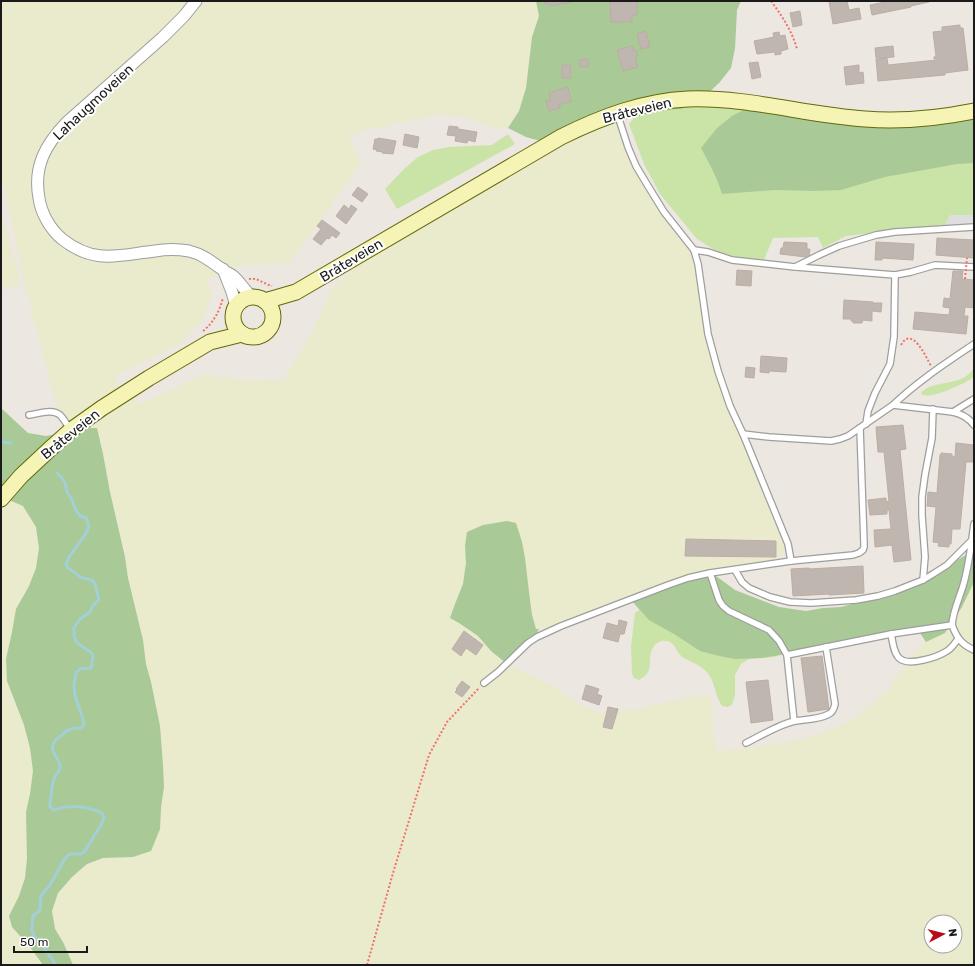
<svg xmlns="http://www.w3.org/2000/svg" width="975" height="966" font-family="Rubik,sans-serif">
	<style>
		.farmland { fill: #eaeacc; fill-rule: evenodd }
		.grass { fill: #cae4a8 }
		.forest { fill: #a9c997 }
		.parking { fill: #dedede }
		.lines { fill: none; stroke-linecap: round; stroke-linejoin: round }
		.stream { stroke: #a3cfd7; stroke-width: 3 }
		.building { fill: #c0b6b0; stroke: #bcada4 }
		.service-casing { stroke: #9e9e9e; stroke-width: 8 }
		.minor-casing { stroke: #9e9e9e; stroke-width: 13 }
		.secondary-casing { stroke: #64680b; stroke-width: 17 }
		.path { stroke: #f1716c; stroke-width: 2; stroke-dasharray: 2 2; stroke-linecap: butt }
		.service { stroke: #fff; stroke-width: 5.5 }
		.minor { stroke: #fff; stroke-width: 11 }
		.secondary { stroke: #f5f4b5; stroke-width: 15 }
		.path-bridge { stroke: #f1716c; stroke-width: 2; stroke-dasharray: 2 2; stroke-linecap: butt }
		.labels { text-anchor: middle; stroke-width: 4; stroke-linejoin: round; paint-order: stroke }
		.street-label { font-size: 14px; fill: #1a1a1a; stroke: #fff }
	</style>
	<rect width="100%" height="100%" fill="#ece7e0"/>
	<g class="farmland">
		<path d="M1,1H536L539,16L532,37L526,88L519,111L508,128H494L470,118L445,115H436L370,129L349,136L361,163L304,243L303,246L288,265L279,263L258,265L238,266L207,280L212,295L202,320L181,343L115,376L119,393L141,404L204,374L242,381L284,380L310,336L331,290L375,249L558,146L574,139L596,127L614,119L634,167L664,215L690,248L702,282L715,361L732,397L784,538V552L772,562L753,568L643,591L628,601L561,624L539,629H536L532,615L529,592L463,584L455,604L450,618L459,623L478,636L491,651L507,664L547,683L585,707L600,713L642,708L686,698L704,695L709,696L713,710V728L716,751L751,748L807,738L830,730L846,723L865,711L888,689L922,643L945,633L962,607L973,584L974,580V965H73L63,942L55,929L52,911L58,893L72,877L87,864L103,858L133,857L160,829L161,808L164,787L163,765L160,726L151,682L146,664L143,640L128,578L125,557L110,492L103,454L99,434L96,428H88L64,433L50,382L24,282L5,191L1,178ZM931,922H955V946H931Z"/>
		<polygon points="1,210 21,285 1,289"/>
		<polygon points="9,500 23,506 36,527 39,548 36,568 29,586 16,609 12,632 14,702 24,725 30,748 33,771 30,794 26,812 27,859 25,878 19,896 9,917 43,965 1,965 1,503"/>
	</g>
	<g class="grass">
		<polygon points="692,105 974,120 974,215 951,215 945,225 846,236 823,248 818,237 773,238 763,262 721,254 697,239 660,194 644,164 629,124 637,114"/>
		<polygon points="508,134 515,144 397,209 385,189 404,169 418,157 433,150 449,147 492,145"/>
		<path d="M974,369V377C966,383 932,399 923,395C922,395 922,394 921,393C929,383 949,384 961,379C966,377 970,373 974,369Z"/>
		<path d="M654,599L796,650L774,657L749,659L741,664L735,675V695L732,705L727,707L722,706C716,697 715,687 711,678C705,666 694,664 684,658C675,653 676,639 662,641C659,642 656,643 654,646C645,659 657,671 639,680L634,678L632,674L631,647L635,613Z"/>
	</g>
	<g class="forest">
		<polygon points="536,1 741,1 737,10 735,48 731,68 719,83 704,97 681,109 639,111 596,127 574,139 558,146 526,137 508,128 519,111 526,88 532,37 539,16"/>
		<path d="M749,107L868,121L974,110V163L957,164L885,177L841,190L814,191L774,190L722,194C717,177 709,163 701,148L717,128L732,116Z"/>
		<polygon points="1,408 28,433 46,436 88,428 97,428 103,454 110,492 125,557 128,578 143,640 146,664 151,682 160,726 163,765 164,787 161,808 160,829 151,851 133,857 103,858 87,864 72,877 58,893 52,911 55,929 63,942 73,965 43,965 30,947 12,927 9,916 19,896 25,878 27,859 26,812 30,794 33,771 30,748 24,725 7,681 6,659 12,632 16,609 29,586 36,568 39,548 36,527 23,506 9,500 1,503"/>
		<polygon points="507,521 516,523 522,542 525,558 529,592 532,615 536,629 539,629 534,638 507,664 491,651 478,636 459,623 450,618 455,604 463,584 466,563 465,546 467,532 483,525"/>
		<polygon points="974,552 974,580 973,584 962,607 945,633 926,642 920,633 911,631 840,645 762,658 735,659 719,656 700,651 674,634 649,620 631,600 643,591 656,586 716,576 735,590 779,607 806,611 823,608 841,607 867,600 902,588 947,566 964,556"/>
	</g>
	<polygon class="parking" points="950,215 974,215 974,225 945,225"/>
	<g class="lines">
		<g class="stream">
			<polyline points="1,442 11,443"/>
			<path d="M56,965L43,946L35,937L32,932V927L33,916L40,910L41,896L50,885L64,860L68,855L71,854H81L85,851L102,823L104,818L102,813C91,808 79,805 67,807C62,807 58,809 54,810L50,807C50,801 52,785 54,779C55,775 59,772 60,768C62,760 48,752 54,742C56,740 59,737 61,736C68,729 71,728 81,728L84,725L83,719L75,696L74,685L76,673L80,669L91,668L93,658L92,653L77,643L74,636V628L80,619L90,612L93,605L99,600L95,584L92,580L82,578L68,568L66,565L69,557L85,535L89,527L88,523L86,518L80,516L76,510L71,498L67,492L65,483L61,477L57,473"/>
		</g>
	</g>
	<g class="building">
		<polygon points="545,1 572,1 572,2 551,6 550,4 545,4"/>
		<polygon points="629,1 637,1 637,15 632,15 632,22 611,22 610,2 629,2"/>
		<polygon points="829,1 847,1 849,10 859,8 861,19 833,24"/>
		<polygon points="890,1 929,1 929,2 911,6 911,7 872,15 870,5"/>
		<polygon points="800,11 802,25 793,27 790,13"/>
		<polygon points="960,25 960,28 963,28 968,70 945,73 945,75 878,81 876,59 887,58 888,65 937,60 936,59 934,59 934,57 936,56 933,32 942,31 942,27"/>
		<polygon points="646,31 650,47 641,49 637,34"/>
		<polygon points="779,32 780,36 785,35 788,49 781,51 781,54 775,55 775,52 757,54 754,41 774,37 773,33"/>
		<polygon points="632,46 634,51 636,50 638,56 635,57 638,67 623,71 617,50"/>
		<polygon points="893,46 894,57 876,58 875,48"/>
		<polygon points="588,59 588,67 580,67 579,60"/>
		<polygon points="758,62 761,77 752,79 749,63"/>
		<polygon points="562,65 570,65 571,78 562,78"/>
		<polygon points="859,65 859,73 863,72 864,83 846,85 844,67"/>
		<polygon points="568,87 571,101 559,105 560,108 549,111 546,101 551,100 549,93"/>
		<polygon points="449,126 458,127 458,129 477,132 475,142 468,140 467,143 455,141 456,136 447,135"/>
		<polygon points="405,134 419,137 417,148 403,145"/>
		<polygon points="378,138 396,141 393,154 382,153 383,152 376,151 377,150 373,149 375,139 378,139"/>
		<polygon points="358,187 368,194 362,202 352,195"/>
		<polygon points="344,205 349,209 351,205 357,209 346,224 336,216"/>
		<polygon points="322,220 340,233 336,238 332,235 329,239 327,238 321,245 313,239 321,229 317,226"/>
		<polygon points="937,238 974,240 974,258 936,255"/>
		<polygon points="784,242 807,243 807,249 810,249 809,256 806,256 806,257 780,254 781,248 783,248"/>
		<polygon points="876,242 914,244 913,260 882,258 882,260 875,260"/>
		<polygon points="737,270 752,271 751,286 736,285"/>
		<polygon points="953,271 963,271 962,279 974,280 974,308 965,307 964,316 968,316 966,334 913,329 915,312 949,315 950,308 943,307 944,298 950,299"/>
		<polygon points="844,300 873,302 873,303 882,303 881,312 872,311 872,321 863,320 862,323 853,323 853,321 851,321 851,319 843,319"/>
		<polygon points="761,356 787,358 786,372 769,371 769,373 760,372"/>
		<polygon points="746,367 755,368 754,378 745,377"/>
		<polygon points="903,425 906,449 900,450 911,560 894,562 892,545 875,547 874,530 891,529 889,510 887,510 887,514 870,515 868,500 886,498 886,502 889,501 884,452 878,452 876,427"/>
		<polygon points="956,443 974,445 974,462 966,462 960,529 952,529 951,544 949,544 949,547 938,546 939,543 933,542 936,507 927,506 928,492 937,493 940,455 941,455 941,453 952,454 952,456 955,457"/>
		<polygon points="686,539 776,541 776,557 685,556"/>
		<polygon points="863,566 864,593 829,595 829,594 793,596 791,569 809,568 809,569"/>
		<polygon points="619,620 627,622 624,634 620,634 618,642 603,638 607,623 618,626"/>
		<polygon points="464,631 483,645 476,655 466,648 461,656 452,649"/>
		<polygon points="822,656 829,709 808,712 801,658"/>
		<polygon points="768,680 773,720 751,723 746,682"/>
		<polygon points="462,681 470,687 462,697 455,692 457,690 456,689"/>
		<polygon points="586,685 599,689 597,694 602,696 599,705 582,699"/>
		<polygon points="608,707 618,709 612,729 603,727"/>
	</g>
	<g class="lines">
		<defs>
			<g id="service">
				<polyline points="617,113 628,147 636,166 648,186 664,212 694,250 698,264 708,334 718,371 730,406 743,434 788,544 791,561"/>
				<polyline points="694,250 708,252 732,260 795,267 819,255 839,246 876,235 895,232 974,227"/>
				<polyline points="796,267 895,275 911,272 935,265 974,267"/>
				<path d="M893,405C918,381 946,363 974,344"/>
				<polyline points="953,412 974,399"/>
				<path d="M29,415C38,414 52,408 60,415C64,419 67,425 71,430"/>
				<polyline points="866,424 868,411 875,393 890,364 894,337 895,275"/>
				<path d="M743,434L769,437L831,441L840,439L848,436L893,405L953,412C962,414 968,417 974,425"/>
				<polyline points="735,570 742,582 749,588 770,597 790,602 811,603 856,600 878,596 895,591 923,580 933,574 947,565 972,540"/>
				<path d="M710,573L719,600L723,606L729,611L769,630L779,641L787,655L891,634L952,625C957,638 961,644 974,650"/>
				<polyline points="923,580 925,557 922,515 922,497 925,475 932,438 933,409"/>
				<path d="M952,625C953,611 959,599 963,586C969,566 971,545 974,524"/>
				<path d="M891,634C893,642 893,652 899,658C908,667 938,657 947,651C952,648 955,643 958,639"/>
				<polyline points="787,655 794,721"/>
				<polyline points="484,683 498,672 528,643 537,637 561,626 668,585 688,578 710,573 791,561 853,555 859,553 863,550 864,547 864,543 860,428"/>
				<path d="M746,743C760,736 780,724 795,721C806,719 818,720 829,714C833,712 834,709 835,704L826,647"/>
			</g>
			<g id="minor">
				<path d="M196,1L184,16L163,37L67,122C46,144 33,166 39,198C41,213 50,229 62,239C95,265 119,255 155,251C166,249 178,249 189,251C202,254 212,262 223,270C226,272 230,274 233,276C240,282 245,291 252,297"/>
				<polyline points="223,269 232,292 236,306"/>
			</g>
			<g id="secondary">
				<circle cx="253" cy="317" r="20"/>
				<path d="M265,301L296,292L561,137C601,117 643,101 688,99C748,97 806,115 865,119C901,122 939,118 974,111"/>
				<polyline points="1,499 21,476 51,448 71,430 102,408 149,378 210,342 242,334"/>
			</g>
		</defs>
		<use href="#service" class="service-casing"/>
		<use href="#minor" class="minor-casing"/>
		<use href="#secondary" class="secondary-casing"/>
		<g class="path">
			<path d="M771,1C782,16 792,31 797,49"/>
			<path d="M249,279C257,277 264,284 272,286"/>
			<path d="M203,331C214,322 219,312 223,298"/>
			<path d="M901,345C912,325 926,357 931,366"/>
			<polyline points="367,965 393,873 429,755 447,722 479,688"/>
		</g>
		<use href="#service" class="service"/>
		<use href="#minor" class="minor"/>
		<use href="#secondary" class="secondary"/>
		<polyline class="path-bridge" points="965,279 967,258"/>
	</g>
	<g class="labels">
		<g class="street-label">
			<text transform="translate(93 102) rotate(-43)" y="5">Lahaugmoveien</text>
			<text transform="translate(637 110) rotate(-14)" y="5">Bråteveien</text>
			<text transform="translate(351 260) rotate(-31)" y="5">Bråteveien</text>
			<text transform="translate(70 434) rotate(-39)" y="5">Bråteveien</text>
		</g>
	</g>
	<rect width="975" height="966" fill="none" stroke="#1a1a1a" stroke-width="4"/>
	<g transform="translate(943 934) rotate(83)"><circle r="19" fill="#ffffff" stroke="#a3a3a3"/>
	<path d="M0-3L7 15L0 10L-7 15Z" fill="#b90c17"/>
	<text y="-6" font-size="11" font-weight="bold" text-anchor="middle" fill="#1a1a1a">N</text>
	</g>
	<path d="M14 946v6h73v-6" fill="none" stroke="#1a1a1a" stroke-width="2"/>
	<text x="20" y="946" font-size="12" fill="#1a1a1a" stroke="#ffffff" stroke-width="3" paint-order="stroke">50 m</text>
</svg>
